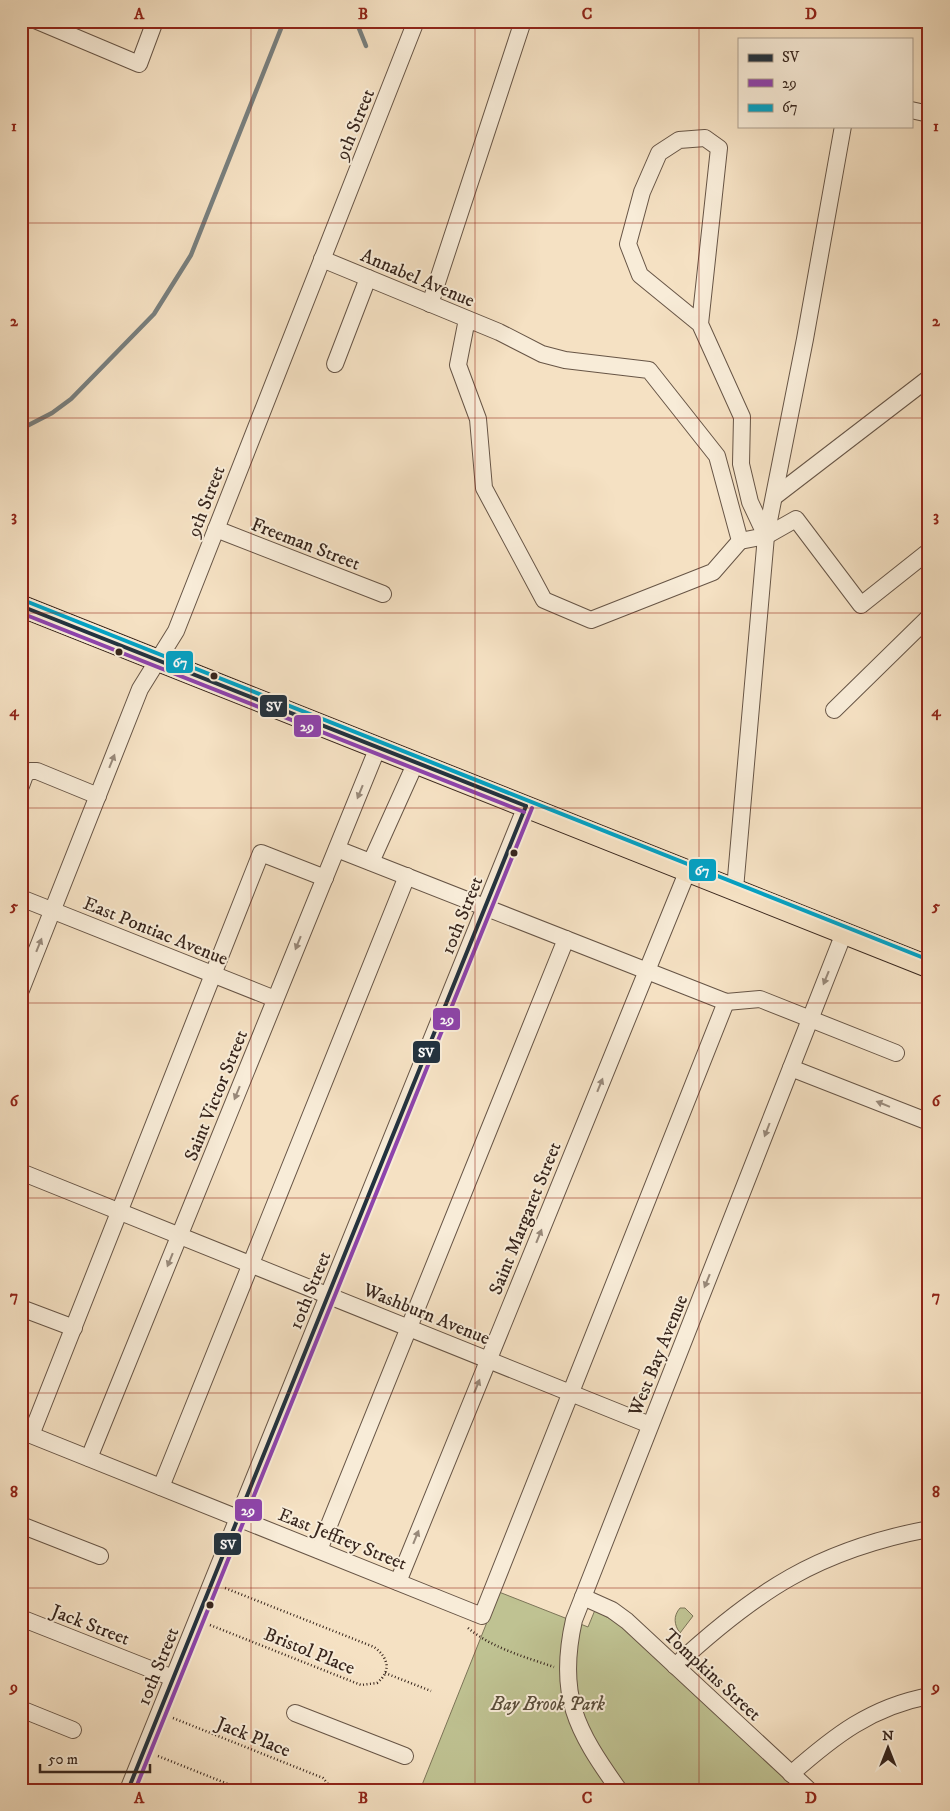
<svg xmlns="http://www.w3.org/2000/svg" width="950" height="1811" font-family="'IM FELL DW Pica',serif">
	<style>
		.green { fill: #bfc292; stroke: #7c7458 }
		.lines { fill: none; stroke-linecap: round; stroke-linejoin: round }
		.stream { stroke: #787f7e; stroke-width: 4.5 }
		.minor-casing { stroke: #675546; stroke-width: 18 }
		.major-casing { stroke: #38261d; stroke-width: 23 }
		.path { stroke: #38261d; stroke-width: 2.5; stroke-dasharray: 1 2.5; stroke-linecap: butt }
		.minor { stroke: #f8ecd8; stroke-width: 16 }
		.major { stroke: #f5e1c3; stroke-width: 21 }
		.bus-1-casing { stroke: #f8ecd8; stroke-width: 8 }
		.bus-2-casing { stroke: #f8ecd8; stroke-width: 8 }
		.bus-3-casing { stroke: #f8ecd8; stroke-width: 8 }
		.bus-1 { stroke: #22323f; stroke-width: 4 }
		.bus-2 { stroke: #8e44ad; stroke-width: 4 }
		.bus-3 { stroke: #03a2c5; stroke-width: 4 }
		.oneway { fill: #98897a }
		.grid { fill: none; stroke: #8f2418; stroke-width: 1; stroke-opacity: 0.55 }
		.bus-dot { fill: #38261d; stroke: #f8ecd8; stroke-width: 2 }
		.labels { text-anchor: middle; stroke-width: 4; stroke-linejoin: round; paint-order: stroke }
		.street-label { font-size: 19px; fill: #38261d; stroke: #f8ecd8 }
		.park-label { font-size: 19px; font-style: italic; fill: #5a4d3a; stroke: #f8ecd8 }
		.line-badge { stroke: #f8ecd8; stroke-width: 2 }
		.badge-label { font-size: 14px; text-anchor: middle; font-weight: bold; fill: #fff }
		.neatline { fill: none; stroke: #8f2418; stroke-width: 2 }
		.grid-label { font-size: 16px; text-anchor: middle; font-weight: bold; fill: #8f2418 }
	</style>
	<rect width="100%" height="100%" fill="#f5e1c3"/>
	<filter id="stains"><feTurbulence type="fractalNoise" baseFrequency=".004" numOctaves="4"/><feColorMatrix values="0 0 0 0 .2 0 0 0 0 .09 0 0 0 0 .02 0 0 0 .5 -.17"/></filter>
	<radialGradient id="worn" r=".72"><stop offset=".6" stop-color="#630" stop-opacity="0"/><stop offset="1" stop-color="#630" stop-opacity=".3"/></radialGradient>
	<g class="green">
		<polygon points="499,1592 588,1627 595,1610 627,1629 803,1790 420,1790"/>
		<path d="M680,1608H685L693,1616L680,1633C674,1625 673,1616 680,1608Z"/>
	</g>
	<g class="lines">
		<g class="stream">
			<polyline points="356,21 366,46"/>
			<polyline points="21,429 52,413 71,399 154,314 191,255 284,21"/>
		</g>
		<defs>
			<g id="minor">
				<polyline points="37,21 139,64 155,21"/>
				<polyline points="911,110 929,114"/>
				<polyline points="322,259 499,332 542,354 565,360 649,370 717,456 740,541 713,572 591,620 544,600 484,488 478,419 458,365 467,319"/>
				<polyline points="430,304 523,21"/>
				<polyline points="700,324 640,275 628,244 642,192 659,153 679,140 705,138 719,148 700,324 742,417 741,464 750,502 766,536"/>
				<polyline points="335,364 368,278"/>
				<polyline points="774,497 929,378"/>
				<polyline points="216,529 383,594"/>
				<polyline points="740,541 766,536 796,519 861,605 929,551"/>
				<polyline points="834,710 929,617"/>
				<polyline points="21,786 25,775 30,771 37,771 98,796"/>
				<polyline points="337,849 726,1002 760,999 896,1053"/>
				<polyline points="371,862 416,762"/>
				<polyline points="735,889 766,536 805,339 843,126"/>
				<polyline points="21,898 275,999"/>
				<polyline points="21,990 140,689 176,631 416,21"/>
				<polyline points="791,1068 929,1122"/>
				<polyline points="21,1172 650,1425"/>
				<polyline points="21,1308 74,1328"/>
				<polyline points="21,1431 482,1616 726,1002"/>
				<polyline points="31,1435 261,853 325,878"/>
				<polyline points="89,1458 378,747"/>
				<polyline points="161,1487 407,876"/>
				<polyline points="21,1525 100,1556"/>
				<polyline points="319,1550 566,939"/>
				<polyline points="398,1582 688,870"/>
				<polyline points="583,1597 612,1610 627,1621 809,1790"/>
				<polyline points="21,1618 173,1678"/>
				<path d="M675,1666C756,1591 818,1550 929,1529"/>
				<polyline points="21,1709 73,1730"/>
				<polyline points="295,1713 405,1756"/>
				<path d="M791,1774C834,1736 871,1707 929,1696"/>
				<polyline points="128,1790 526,806"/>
				<path d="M619,1790C576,1730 557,1695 574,1620L844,933"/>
			</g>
			<polyline id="major" points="21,606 929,967"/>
		</defs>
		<use href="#minor" class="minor-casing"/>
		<use href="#major" class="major-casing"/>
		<g class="path">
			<path d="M210,1625L361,1685L377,1683C392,1671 388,1657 374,1647L225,1588"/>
			<path d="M468,1628C492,1648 525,1657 554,1667"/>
			<polyline points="385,1673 431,1691"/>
			<polyline points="173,1718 323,1778 333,1790"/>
			<polyline points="158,1756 243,1790"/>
		</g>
		<use href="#minor" class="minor"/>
		<use href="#major" class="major"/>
		<defs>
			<g id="bus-1">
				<polyline points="21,606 526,806"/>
				<polyline points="128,1790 526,806"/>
			</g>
			<g id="bus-2">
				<polyline points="21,613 524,812"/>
				<polyline points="135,1790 532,808"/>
			</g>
			<polyline id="bus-3" points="23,600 929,960"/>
		</defs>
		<use href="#bus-1" class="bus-1-casing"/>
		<use href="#bus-2" class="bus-2-casing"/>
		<use href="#bus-3" class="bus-3-casing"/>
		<use href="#bus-1" class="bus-1"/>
		<use href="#bus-2" class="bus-2"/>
		<use href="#bus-3" class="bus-3"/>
	</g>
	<defs><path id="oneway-solid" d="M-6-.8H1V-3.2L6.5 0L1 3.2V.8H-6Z" transform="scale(1.25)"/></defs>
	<g class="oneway">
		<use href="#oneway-solid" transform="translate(112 761) rotate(-68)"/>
		<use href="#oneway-solid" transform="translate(360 792) rotate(112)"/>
		<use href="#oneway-solid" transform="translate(298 943) rotate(112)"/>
		<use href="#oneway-solid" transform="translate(39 945) rotate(-68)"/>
		<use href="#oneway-solid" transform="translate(826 978) rotate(112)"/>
		<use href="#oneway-solid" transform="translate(600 1085) rotate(-68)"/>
		<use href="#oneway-solid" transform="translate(237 1093) rotate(112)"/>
		<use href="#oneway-solid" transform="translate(883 1104) rotate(-158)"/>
		<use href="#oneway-solid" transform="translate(767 1130) rotate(111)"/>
		<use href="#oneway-solid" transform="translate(539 1236) rotate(-68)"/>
		<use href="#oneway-solid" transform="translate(170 1260) rotate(112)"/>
		<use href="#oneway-solid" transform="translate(707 1281) rotate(112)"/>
		<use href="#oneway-solid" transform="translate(477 1386) rotate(-68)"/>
		<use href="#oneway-solid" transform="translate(416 1537) rotate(-68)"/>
	</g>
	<path class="grid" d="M251,21V1790M475,21V1790M699,21V1790M21,223H929M21,418H929M21,613H929M21,808H929M21,1003H929M21,1198H929M21,1393H929M21,1588H929"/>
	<g class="bus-dot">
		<circle cx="119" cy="652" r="4.5"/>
		<circle cx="214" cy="676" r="4.5"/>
		<circle cx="514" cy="853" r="4.5"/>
		<circle cx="210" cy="1605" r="4.5"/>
	</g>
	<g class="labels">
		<g class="street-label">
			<text transform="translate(354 124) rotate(-68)" y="7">9th Street</text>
			<text transform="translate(418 277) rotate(23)" y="7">Annabel Avenue</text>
			<text transform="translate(205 501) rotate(-69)" y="7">9th Street</text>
			<text transform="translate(306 543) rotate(21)" y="7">Freeman Street</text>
			<text transform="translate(461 915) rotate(-68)" y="7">10th Street</text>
			<text transform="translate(156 930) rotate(22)" y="7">East Pontiac Avenue</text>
			<text transform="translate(215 1095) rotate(-68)" y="7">Saint Victor Street</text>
			<text transform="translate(524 1218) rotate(-68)" y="7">Saint Margaret Street</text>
			<text transform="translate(309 1290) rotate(-68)" y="7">10th Street</text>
			<text transform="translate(427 1313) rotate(22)" y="7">Washburn Avenue</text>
			<text transform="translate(657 1355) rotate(-68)" y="7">West Bay Avenue</text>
			<text transform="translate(343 1538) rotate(22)" y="7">East Jeffrey Street</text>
			<text transform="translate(91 1624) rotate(21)" y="7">Jack Street</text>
			<text transform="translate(310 1650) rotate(22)" y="7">Bristol Place</text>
			<text transform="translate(157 1666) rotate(-68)" y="7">10th Street</text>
			<text transform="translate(713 1674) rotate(43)" y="7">Tompkins Street</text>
			<text transform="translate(254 1736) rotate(22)" y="7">Jack Place</text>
		</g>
		<g class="park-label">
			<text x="548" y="1710">Bay Brook Park</text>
		</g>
	</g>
	<g class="line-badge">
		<rect x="165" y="650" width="29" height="24" rx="5" fill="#03a2c5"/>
		<rect x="259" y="694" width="29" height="24" rx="5" fill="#22323f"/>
		<rect x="293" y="714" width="29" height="24" rx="5" fill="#8e44ad"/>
		<rect x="688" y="858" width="29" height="24" rx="5" fill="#03a2c5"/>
		<rect x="432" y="1007" width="29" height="24" rx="5" fill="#8e44ad"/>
		<rect x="412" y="1040" width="29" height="24" rx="5" fill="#22323f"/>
		<rect x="234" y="1498" width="29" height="24" rx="5" fill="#8e44ad"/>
		<rect x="213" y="1532" width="29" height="24" rx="5" fill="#22323f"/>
	</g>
	<g class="badge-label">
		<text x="180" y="667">67</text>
		<text x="274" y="711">SV</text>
		<text x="307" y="731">29</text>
		<text x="702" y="875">67</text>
		<text x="447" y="1024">29</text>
		<text x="426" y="1057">SV</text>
		<text x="248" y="1515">29</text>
		<text x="228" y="1549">SV</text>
	</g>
	<rect width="950" height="1811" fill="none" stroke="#f5e1c3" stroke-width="55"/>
	<rect x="738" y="38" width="175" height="90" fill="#f8ecd8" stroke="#ab9d8d"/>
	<rect x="748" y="54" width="25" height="8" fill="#22323f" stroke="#ab9d8d"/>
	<text x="782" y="62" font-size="15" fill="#38261d">SV</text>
	<rect x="748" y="79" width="25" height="8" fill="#8e44ad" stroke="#ab9d8d"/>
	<text x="782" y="88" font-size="15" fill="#38261d">29</text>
	<rect x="748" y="104" width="25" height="8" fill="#03a2c5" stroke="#ab9d8d"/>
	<text x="782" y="112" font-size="15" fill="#38261d">67</text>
	<g transform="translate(888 1748)" stroke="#f8ecd8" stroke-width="4" paint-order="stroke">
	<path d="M0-4L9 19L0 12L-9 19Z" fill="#38261d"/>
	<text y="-8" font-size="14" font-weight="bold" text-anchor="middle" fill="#38261d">N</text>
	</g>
	<path d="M40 1764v8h110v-8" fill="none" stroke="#38261d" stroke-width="2.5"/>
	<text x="48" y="1764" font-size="15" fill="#38261d" stroke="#f8ecd8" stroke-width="4" paint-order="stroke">50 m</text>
	<rect x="28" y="28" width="894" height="1756" class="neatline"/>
	<g class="grid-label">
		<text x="139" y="19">A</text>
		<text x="363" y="19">B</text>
		<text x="587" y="19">C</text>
		<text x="811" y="19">D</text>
		<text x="14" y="131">1</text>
		<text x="936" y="131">1</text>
		<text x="14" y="326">2</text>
		<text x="936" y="326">2</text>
		<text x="14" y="521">3</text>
		<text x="936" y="521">3</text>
		<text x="14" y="716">4</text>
		<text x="936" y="716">4</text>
		<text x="14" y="911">5</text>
		<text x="936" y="911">5</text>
		<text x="14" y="1106">6</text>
		<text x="936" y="1106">6</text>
		<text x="14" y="1301">7</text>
		<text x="936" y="1301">7</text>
		<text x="14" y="1497">8</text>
		<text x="936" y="1497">8</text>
		<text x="14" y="1692">9</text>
		<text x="936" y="1692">9</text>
		<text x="139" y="1803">A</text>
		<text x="363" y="1803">B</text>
		<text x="587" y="1803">C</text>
		<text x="811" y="1803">D</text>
	</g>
	<rect width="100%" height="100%" filter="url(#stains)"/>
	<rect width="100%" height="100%" fill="url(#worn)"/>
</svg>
